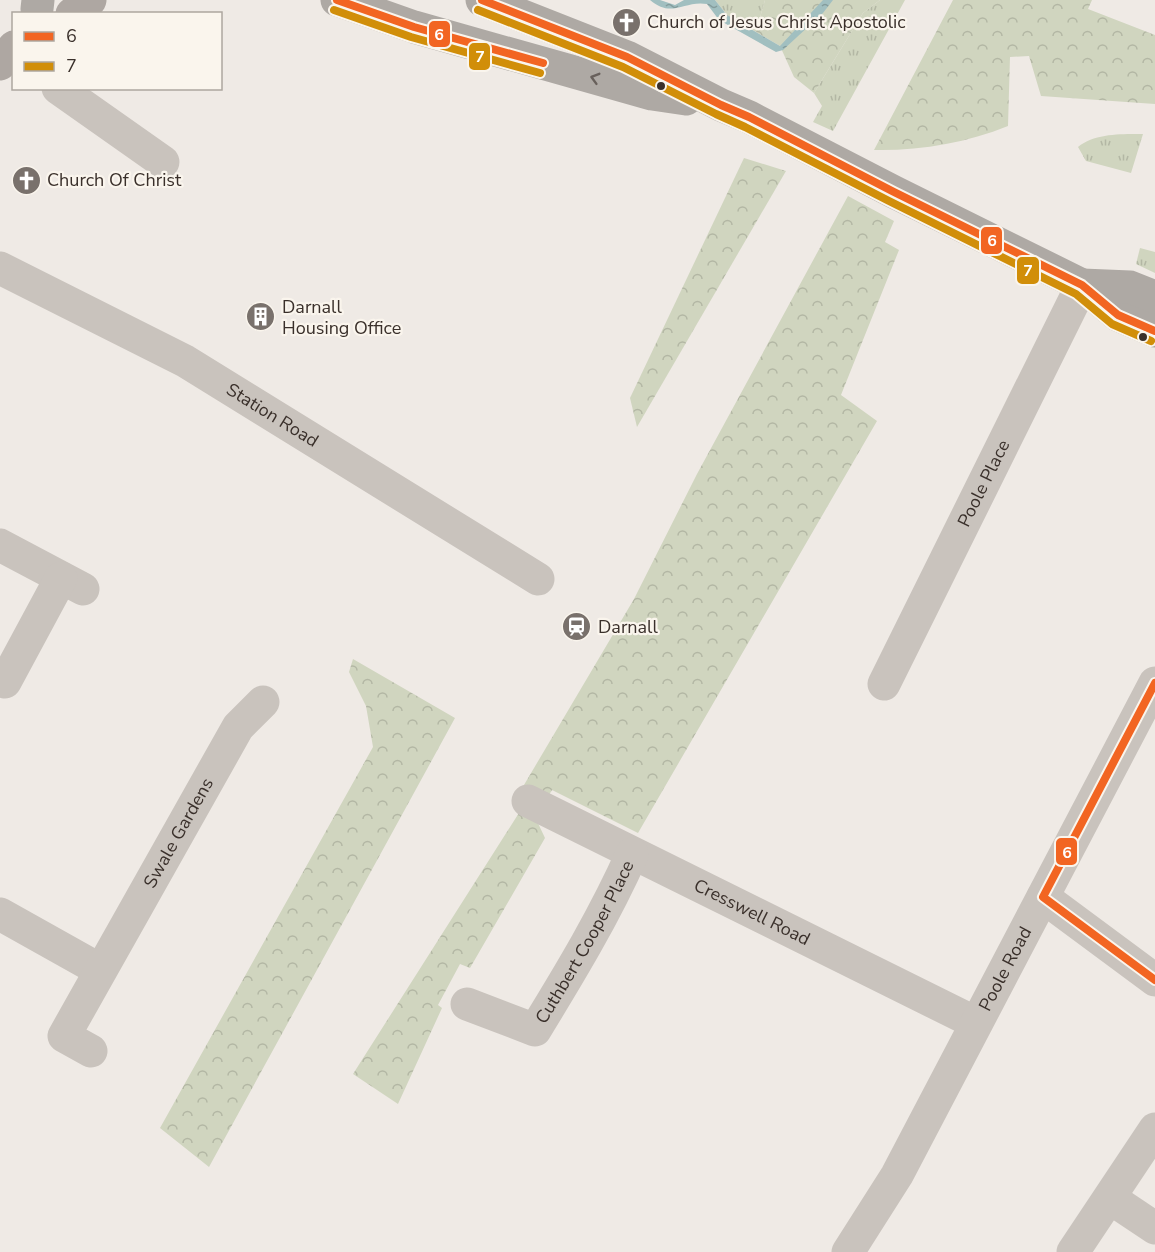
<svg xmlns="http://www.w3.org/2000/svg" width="1155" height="1252" font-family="'Nunito Sans',sans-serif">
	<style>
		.grass { fill: url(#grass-tufts) }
		.forest { fill: url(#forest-crowns) }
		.water { fill: url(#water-ripples) }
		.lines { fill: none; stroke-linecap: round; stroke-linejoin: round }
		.minor { stroke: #c9c3bd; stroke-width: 33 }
		.major { stroke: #aea7a2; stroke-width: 33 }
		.highway { stroke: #aea9a4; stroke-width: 33 }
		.bus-1-casing { stroke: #faf5ed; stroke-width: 12 }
		.bus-2-casing { stroke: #faf5ed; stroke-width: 12 }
		.bus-1 { stroke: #f26522; stroke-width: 8 }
		.bus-2 { stroke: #d18e09; stroke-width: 8 }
		.oneway { stroke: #68605b }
		.bus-dot { fill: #3a302b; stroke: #faf5ed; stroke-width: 2 }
		.labels { text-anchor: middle; stroke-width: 4.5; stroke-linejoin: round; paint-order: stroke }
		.poi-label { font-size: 18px; fill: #3a302b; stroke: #faf5ed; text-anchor: start }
		.street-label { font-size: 18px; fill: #3a302b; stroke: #faf5ed }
		.line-badge { stroke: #faf5ed; stroke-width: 2 }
		.badge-label { font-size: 16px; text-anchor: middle; font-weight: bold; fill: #fff }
	</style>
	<defs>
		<pattern id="grass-tufts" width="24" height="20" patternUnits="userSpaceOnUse" patternTransform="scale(1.5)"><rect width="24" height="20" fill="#d0d5bf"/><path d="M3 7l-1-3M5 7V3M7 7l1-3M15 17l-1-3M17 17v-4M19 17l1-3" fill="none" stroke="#b3b7a4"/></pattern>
		<pattern id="forest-crowns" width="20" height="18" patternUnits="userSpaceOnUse" patternTransform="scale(1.5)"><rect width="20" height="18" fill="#d0d5bf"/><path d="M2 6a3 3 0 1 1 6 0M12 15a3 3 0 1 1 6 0" fill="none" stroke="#b3b7a4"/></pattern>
		<pattern id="water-ripples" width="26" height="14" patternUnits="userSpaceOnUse" patternTransform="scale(1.5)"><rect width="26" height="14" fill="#a1bfc0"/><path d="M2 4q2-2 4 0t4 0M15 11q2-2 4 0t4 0" fill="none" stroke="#849c9c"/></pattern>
	</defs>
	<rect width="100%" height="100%" fill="#efeae5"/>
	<g class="grass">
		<polygon points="715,0 765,0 756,32 727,15"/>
		<polygon points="880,0 905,0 833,131 813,122 822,106 814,93 863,13"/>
		<path d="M1143,134L1131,173L1086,161L1078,147C1095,133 1122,134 1143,134Z"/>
		<polygon points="1140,248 1155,252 1155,273 1136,264"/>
	</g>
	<g class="forest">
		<polygon points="765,0 880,0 863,13 814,93 794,77 780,46 756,32"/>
		<path d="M953,0H1092L1088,9L1155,35V104L1041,96L1029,56L1010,57L1008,126C966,143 919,151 874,150Z"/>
		<polygon points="744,158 786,171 637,427 630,398"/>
		<polygon points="848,196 894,221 885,242 899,250 841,395 877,421 638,833 552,790 547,798 521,790 634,599 697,474"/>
		<polygon points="353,659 455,718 209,1167 160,1128 373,747 366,706 349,672"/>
		<polygon points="524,805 536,819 545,838 470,968 460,964 438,1005 442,1008 398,1104 353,1074"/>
	</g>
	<path class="water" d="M650,0H660L675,5L684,0H715L727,15L780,46L823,0H833L823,13L783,50L776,52L719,20L707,4C684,0 672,19 650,0Z"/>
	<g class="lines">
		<g class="minor">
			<polyline points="58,88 163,162"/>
			<path id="s1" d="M0,268L185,361L538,579"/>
			<polyline points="0,545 83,589"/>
			<polyline points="5,682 61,578"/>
			<path id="s2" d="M884,684L1082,285"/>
			<path id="s3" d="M528,801L976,1023"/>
			<polyline points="1043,897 1155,980"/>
			<polyline points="0,914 100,970"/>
			<path id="s4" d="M467,1004L535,1030C570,973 605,915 632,854"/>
			<path id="s5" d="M91,1051L64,1036L238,727L263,702"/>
			<polyline points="1110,1198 1155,1228"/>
			<path id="s6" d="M848,1252L897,1175L1155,683"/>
			<polyline points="1073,1252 1155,1129"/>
		</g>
		<g class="major">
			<polyline points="72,14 90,0"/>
			<polyline points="0,64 14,47"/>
		</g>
		<g class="highway">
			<polyline points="337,0 414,27 652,94 686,99"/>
			<polyline points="482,0 627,57 721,105 749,117 894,192 1082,285 1118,315 1155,331"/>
			<polyline points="37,9 38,0"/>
			<polyline points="1082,285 1130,287 1155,297"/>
		</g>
		<defs>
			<g id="bus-1">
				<polyline points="337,0 414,27 543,63"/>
				<polyline points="482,0 627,57 721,105 749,117 894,192 1082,285 1118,315 1155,331"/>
				<polyline points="1155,683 1043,897 1155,980"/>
			</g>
			<g id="bus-2">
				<polyline points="334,10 411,37 540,73"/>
				<polyline points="478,10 623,67 716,114 745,127 889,201 1076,294 1112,324 1151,341"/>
			</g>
		</defs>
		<use href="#bus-1" class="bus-1-casing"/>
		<use href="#bus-2" class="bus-2-casing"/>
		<use href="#bus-1" class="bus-1"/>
		<use href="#bus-2" class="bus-2"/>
	</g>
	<defs><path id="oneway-chevron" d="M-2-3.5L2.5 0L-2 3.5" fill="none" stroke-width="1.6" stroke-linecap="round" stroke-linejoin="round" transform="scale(1.5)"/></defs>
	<use class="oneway" href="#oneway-chevron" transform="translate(595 78) rotate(-164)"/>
	<defs>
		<symbol id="church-disc" viewBox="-11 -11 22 22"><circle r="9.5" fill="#79716c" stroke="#faf5ed"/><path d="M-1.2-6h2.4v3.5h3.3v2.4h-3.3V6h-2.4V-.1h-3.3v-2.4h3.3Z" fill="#fff"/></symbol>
		<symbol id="building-disc" viewBox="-11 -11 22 22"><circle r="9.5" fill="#79716c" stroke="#faf5ed"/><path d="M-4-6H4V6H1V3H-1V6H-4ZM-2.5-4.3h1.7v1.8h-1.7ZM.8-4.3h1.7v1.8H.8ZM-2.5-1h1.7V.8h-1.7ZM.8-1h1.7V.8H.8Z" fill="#fff"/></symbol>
		<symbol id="station-disc" viewBox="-11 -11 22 22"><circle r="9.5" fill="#79716c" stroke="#faf5ed"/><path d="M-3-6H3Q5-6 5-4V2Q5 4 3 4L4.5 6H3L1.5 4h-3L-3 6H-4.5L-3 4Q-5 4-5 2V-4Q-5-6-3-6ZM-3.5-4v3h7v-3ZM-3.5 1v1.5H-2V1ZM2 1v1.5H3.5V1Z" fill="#fff"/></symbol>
	</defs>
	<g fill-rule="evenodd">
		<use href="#church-disc" x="610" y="6" width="33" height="33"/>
		<use href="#church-disc" x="10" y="164" width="33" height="33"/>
		<use href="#building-disc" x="244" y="300" width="33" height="33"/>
		<use href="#station-disc" x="560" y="610" width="33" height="33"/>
	</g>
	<g class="bus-dot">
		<circle cx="661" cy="86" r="5"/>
		<circle cx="1143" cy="337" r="5"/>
	</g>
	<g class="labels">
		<g class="poi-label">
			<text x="647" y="28">Church of Jesus Christ Apostolic</text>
			<text x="47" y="186">Church Of Christ</text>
			<text x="282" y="313">Darnall<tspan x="282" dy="21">Housing Office</tspan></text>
			<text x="598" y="633">Darnall</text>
		</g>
		<g class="street-label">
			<text dy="6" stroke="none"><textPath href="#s1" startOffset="310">Station Road</textPath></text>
			<text dy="6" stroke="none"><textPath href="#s2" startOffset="224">Poole Place</textPath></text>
			<text dy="6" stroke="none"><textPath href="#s5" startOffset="264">Swale Gardens</textPath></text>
			<text dy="6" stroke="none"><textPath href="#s3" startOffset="250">Cresswell Road</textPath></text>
			<text dy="6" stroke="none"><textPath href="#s4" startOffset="174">Cuthbert Cooper Place</textPath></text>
			<text dy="6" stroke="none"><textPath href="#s6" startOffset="324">Poole Road</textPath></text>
		</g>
	</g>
	<g class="line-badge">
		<rect x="428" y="20" width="23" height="28" rx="6" fill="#f26522"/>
		<rect x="468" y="42" width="23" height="29" rx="6" fill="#d18e09"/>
		<rect x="980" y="226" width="23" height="29" rx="6" fill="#f26522"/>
		<rect x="1016" y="256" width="24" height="29" rx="6" fill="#d18e09"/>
		<rect x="1055" y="837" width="23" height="29" rx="6" fill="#f26522"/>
	</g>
	<g class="badge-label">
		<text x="439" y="40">6</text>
		<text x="480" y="62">7</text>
		<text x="992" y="246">6</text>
		<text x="1028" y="276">7</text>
		<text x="1067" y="858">6</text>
	</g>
	<rect x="12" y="12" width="210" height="78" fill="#faf5ed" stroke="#ada69f" stroke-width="1.5"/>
	<rect x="24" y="32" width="30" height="9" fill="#f26522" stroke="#ada69f" stroke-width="1.5"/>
	<text x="66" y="42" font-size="18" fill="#3a302b">6</text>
	<rect x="24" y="62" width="30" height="9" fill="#d18e09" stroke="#ada69f" stroke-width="1.5"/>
	<text x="66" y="72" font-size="18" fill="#3a302b">7</text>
</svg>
